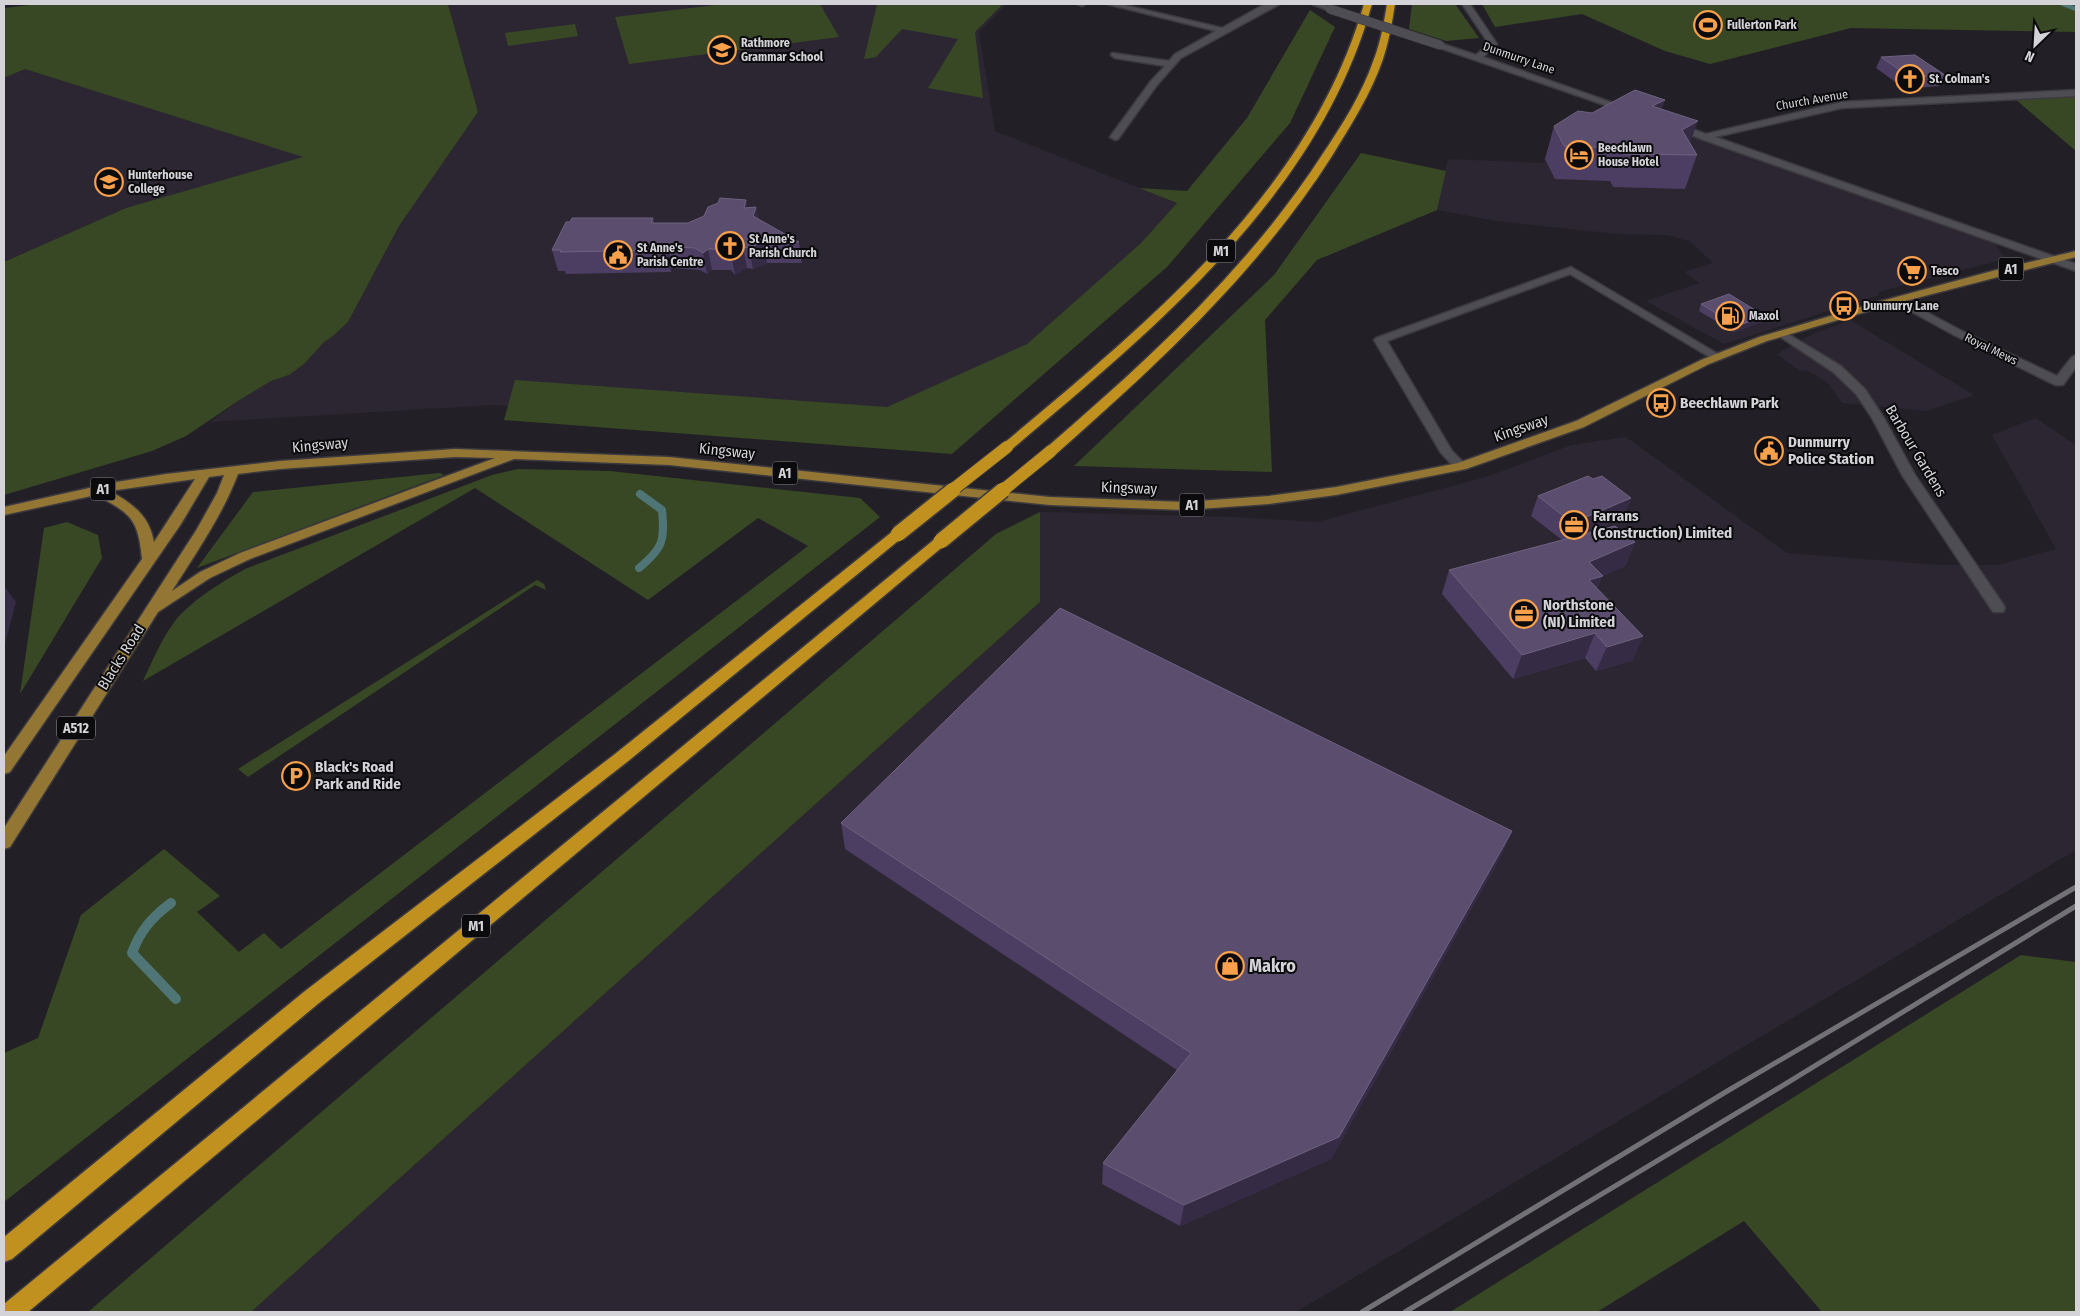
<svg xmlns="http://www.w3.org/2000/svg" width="2080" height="1316" font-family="'Fira Sans Condensed',sans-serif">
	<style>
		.built { fill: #2b2632 }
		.green { fill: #384825 }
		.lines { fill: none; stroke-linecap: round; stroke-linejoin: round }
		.stream-far2 { stroke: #507576; stroke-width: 4.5 }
		.stream-far1 { stroke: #507576; stroke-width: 8 }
		.stream { stroke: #507576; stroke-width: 10 }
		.minor-casing { stroke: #3c3a3f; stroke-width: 3 }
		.major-casing { stroke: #3c3a3f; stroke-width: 3 }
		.highway-casing { stroke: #3c3a3f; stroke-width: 3 }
		.minor { fill: #4f4d54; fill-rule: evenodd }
		.major { fill: #937634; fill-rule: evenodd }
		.highway { fill: #c1911f; fill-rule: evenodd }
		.rail { stroke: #727176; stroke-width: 5 }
		.minor-bridge-casing { stroke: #3c3a3f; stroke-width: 10; stroke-linecap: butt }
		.highway-bridge-far1-casing { stroke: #3c3a3f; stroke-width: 14; stroke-linecap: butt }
		.highway-bridge-casing { stroke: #3c3a3f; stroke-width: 18; stroke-linecap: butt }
		.minor-bridge { stroke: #4f4d54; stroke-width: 9 }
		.highway-bridge-far1 { stroke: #c1911f; stroke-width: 12 }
		.highway-bridge { stroke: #c1911f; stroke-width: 15 }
		.wall { fill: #4c3d62 }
		.shaded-wall { fill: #352b45 }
		.building { fill: #5b4d6e; stroke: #6e627f }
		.labels { text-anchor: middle; stroke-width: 4; stroke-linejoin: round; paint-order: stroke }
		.far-poi-label { font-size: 12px; font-weight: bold; fill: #d4d3d7; stroke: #0b0a0d; text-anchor: start }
		.far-street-label { font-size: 12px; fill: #d4d3d7; stroke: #0b0a0d }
		.shield { fill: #0b0a0d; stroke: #98979a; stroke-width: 1 }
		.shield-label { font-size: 14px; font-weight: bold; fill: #d4d3d7 }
		.poi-label { font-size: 15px; font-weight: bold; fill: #d4d3d7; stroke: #0b0a0d; text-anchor: start }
		.street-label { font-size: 15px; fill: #d4d3d7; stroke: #0b0a0d }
		.near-poi-label { font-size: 18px; font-weight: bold; fill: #d4d3d7; stroke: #0b0a0d; text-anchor: start }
	</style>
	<rect width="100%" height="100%" fill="#222026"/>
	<g class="built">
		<polygon points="448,4 1007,4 979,32 995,131 1177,203 1141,243 1027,344 901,440 494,405 210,422 241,399 271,381 289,375 304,364 324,341 333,336 348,322 399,226 478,112"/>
		<polygon points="25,69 304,157 126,208 4,262 4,78"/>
		<polygon points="1617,110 1995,243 2005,259 1878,292 1880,295 1724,344 1646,301 1700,283 1684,272 1713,263 1690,241 1667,235 1616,234 1497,221 1437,210 1448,159 1545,163 1544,158"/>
		<polygon points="1850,320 1974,395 1926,411 1842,403 1827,382 1806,370 1800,371 1777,354 1808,336"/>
		<polygon points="2036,418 2076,445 2076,850 1296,1312 251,1312 1040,602 1040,512 1235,517 1317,522 1486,477 1571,445 1626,437 1787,553 1940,565 1998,565 2056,549 1992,435"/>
	</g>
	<g class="green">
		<polygon points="39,4 448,4 478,112 399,226 348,322 333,336 324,342 304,364 289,375 271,381 241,399 186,436 152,451 4,495 4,262 126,208 303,157 25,69 4,78 4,8"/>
		<polygon points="724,4 820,4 839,37 629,64 615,17"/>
		<polygon points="877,4 1003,4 975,32 983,98 928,88 958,39 902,29 876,57 864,59"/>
		<polygon points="1412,4 1455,4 1479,38 1446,41 1409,29"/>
		<polygon points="1482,4 2076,4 2076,32 1851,28 1710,64 1665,51 1582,14 1495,27"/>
		<polygon points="1310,10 1335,27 1290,123 1167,267 952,454 504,420 515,380 887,407 1027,344 1141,243 1177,203 1139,188 1187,191 1247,118"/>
		<polygon points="575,24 578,36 508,46 505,33"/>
		<polygon points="2076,96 2076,151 2015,99"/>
		<polygon points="1361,153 1446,171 1437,210 1317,260 1265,320 1272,472 1074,466 1274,275"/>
		<path d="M518,469L610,471L860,498L880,517L4,1202V1053L38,1038L81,915L164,849L220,896L197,912L239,952L264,933L281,949L808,546L758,518L648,600L475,488L143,681C152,662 166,629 181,614C200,595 222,582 245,569L492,475Z"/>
		<polygon points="440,473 444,475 197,568 253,492"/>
		<polygon points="1040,512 1040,602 251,1312 88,1312 996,534"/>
		<polygon points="67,522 98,535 102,558 20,694 44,528"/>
		<polygon points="537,580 544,584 546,590 535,585 248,777 238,769"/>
		<polygon points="2021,955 2076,962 2076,1312 1822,1312 1744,1221 1597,1312 1450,1312"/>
	</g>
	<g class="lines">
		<polyline class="stream-far2" points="2063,4 2076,9"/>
		<path class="stream-far1" d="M639,568C663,548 665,541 662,510L640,494"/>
		<path class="stream" d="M171,903C152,917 140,931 132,953L176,999"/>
		<defs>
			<g id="minor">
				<polygon points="1077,4 1086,4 1082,6"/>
				<polygon points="1107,4 1120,4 1222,28 1265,4 1280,4 1181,58 1157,85 1118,139 1115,140 1110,137 1151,81 1165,66 1115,58 1111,55 1112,53 1169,61 1175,54 1216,31"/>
				<polygon points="1312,4 1323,4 1334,9 1330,11"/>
				<polygon points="1462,4 1470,4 1497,44 1483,57 1633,110 1631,112 1625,112 1437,47 1436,45 1440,43 1476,55 1489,44"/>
				<polygon points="2076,90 2076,96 1842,108 1715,137 2076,264 2076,271 1701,139 1670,126 1675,123 1706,134 1842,102"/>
				<polygon points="1571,267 1723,357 1721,359 1713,359 1570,274 1387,341 1452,451 1467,466 1461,470 1456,469 1441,453 1374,340 1376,338"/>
				<polygon points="1898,297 1962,331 2057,376 2072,357 2076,355 2076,367 2063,385 2055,385 1954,335 1894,302 1892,300"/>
				<polygon points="1783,331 1841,366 1865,389 1884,418 1915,475 2003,604 2005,608 2003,612 1993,612 1902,475 1872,418 1856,394 1833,372 1779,336 1777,334 1779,332"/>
			</g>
			<path id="major" d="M2076,251V257L1882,307L1767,341L1709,364L1584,427L1466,469L1336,495L1269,504L1184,510L1050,505L669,465L514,459L250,559L210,578L158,612L10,847L4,849V828L197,529L217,493L224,475L209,477L181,524L10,772L4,774V756L142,559C138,518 131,514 96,495L4,515V507L116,482L166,474L280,461L455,449L669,457L1050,497L1184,502L1269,496L1336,487L1458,463L1576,421L1701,360L1759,337L1874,303L1996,270ZM455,457L495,458L240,553L200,572L172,591C196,553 222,516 238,474L280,469ZM195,479L154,542C149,515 133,504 110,491Z"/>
			<g id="highway">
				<path d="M1364,4H1372C1319,195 1156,327 1011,450H1003L1001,447L1003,444C1147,323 1310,193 1364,4Z"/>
				<path d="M1387,4H1395C1392,23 1389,41 1383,59C1371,94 1351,125 1332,156C1258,272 1158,364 1056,454H1046L1045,451L1046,448C1148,360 1248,269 1322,155C1342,125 1362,94 1374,59C1381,41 1384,22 1387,4Z"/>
				<polygon points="898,530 903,531 905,534 903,537 627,762 319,1003 12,1259 4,1262 4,1237 305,991 615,754 893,531"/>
				<polygon points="941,536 946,538 948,541 946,544 28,1312 4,1312 4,1304 936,538"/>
			</g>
		</defs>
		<use href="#minor" class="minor-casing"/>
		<use href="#major" class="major-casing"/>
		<use href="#highway" class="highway-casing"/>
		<use href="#minor" class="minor"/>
		<use href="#major" class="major"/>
		<use href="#highway" class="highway"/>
		<g class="rail">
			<polyline points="1362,1312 1729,1090 2076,887"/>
			<polyline points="1405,1312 1777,1089 2076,906"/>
		</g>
		<defs>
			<polyline id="minor-bridge" points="1330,9 1440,45"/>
			<g id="highway-bridge-far1">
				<polyline points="951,491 1007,447"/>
				<polyline points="1002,491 1051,451"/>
			</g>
			<g id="highway-bridge">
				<polyline points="898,534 953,490"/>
				<polyline points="941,541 1003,490"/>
			</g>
		</defs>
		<use href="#minor-bridge" class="minor-bridge-casing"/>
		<use href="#highway-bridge-far1" class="highway-bridge-far1-casing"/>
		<use href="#highway-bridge" class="highway-bridge-casing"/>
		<use href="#minor-bridge" class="minor-bridge"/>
		<use href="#highway-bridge-far1" class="highway-bridge-far1"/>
		<use href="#highway-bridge" class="highway-bridge"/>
	</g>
	<g class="wall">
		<polygon points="1881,57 1945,75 1939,86 1905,89 1876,68"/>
		<polygon points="1665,100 1661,109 1690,143 1697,155 1685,189 1613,187 1610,181 1555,179 1545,159 1554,126 1592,113"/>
		<polygon points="746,200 747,208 756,207 758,219 799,242 802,263 767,263 753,269 747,268 735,275 731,270 712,270 707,274 700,270 672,268 671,272 566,274 565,271 558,271 552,250 653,218 654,223 688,223"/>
		<polygon points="1701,304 1762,322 1734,332 1699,311"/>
		<polygon points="1593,479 1631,498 1623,517 1580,536 1635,542 1625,566 1602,576 1597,589 1643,636 1632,661 1596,671 1585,658 1513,679 1442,594 1449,570 1562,540 1531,516 1538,496"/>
		<polygon points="841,823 1512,831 1501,856 1331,1159 1180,1226 1102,1184 1103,1163 1177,1070 845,849"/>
	</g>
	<g class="shaded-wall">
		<polygon points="1665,100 1654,132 1652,106"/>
		<polygon points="1698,121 1686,154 1682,130"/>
		<polygon points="746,200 749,221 744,208"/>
		<polygon points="756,207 759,228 753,216"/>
		<polygon points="764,242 767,263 753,269 749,248"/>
		<polygon points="668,247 672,268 671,272 666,250"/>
		<polygon points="743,247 747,268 735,275 731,253"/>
		<polygon points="708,249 712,270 707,274 703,253"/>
		<polygon points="1765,316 1762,322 1734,332 1737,326"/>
		<polygon points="1631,498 1623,517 1565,542 1572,523"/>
		<polygon points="1635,542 1625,566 1602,576 1593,600 1579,604 1589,562"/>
		<polygon points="4,586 16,602 4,647"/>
		<polygon points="1595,633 1585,658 1513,679 1522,655"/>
		<polygon points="1643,636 1632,661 1596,671 1607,647"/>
		<polygon points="1512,831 1501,856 1331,1159 1180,1226 1184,1205"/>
	</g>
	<g class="building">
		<polygon points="1915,55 1945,75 1910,77 1881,57"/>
		<polygon points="1635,90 1665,100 1652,106 1698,121 1682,130 1697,155 1623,154 1620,148 1564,146 1554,126 1578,111 1592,113"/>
		<polygon points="720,198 746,200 744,208 756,207 753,216 799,242 764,242 749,248 743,247 731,253 727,249 708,249 703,253 695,248 668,247 666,250 560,252 561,250 552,250 566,222 570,222 572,218 653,218 651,223 688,223 704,216 708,207 718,203"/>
		<polygon points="1729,294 1765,316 1737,326 1701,304"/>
		<polygon points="1588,476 1593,479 1602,476 1631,498 1572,523 1538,496"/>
		<polygon points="1615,526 1635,542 1589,562 1603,576 1589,580 1643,636 1607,647 1595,633 1522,655 1449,570"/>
		<polygon points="1060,608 1512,831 1339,1137 1184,1205 1103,1163 1191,1053 841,823"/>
	</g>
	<defs>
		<symbol id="stadium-ring" viewBox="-11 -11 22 22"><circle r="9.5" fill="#0b0a0d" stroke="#f8a04b" stroke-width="1.5"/><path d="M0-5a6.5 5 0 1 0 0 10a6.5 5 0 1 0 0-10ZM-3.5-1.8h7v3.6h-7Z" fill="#f8a04b"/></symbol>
		<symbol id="school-ring" viewBox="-11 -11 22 22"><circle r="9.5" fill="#0b0a0d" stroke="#f8a04b" stroke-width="1.5"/><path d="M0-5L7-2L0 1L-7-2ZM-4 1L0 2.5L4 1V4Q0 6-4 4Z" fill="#f8a04b"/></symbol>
		<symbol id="church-ring" viewBox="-11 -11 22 22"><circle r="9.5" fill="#0b0a0d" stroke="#f8a04b" stroke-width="1.5"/><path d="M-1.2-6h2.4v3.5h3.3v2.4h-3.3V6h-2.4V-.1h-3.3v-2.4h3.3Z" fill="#f8a04b"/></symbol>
		<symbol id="hotel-ring" viewBox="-11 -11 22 22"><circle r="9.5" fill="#0b0a0d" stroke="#f8a04b" stroke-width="1.5"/><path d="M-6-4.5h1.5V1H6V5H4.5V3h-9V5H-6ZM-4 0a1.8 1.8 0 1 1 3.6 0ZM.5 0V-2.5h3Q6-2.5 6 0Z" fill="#f8a04b"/></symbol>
		<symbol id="civic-ring" viewBox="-11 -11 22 22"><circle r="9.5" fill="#0b0a0d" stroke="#f8a04b" stroke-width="1.5"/><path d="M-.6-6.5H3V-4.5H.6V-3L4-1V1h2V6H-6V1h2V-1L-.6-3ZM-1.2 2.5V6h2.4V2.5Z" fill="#f8a04b"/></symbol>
		<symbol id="supermarket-ring" viewBox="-11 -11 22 22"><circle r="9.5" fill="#0b0a0d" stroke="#f8a04b" stroke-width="1.5"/><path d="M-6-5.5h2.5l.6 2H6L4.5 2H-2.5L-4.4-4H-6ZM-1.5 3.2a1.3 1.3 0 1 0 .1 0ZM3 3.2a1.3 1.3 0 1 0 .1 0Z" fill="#f8a04b"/></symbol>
		<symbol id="bus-ring" viewBox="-11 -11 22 22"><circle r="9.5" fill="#0b0a0d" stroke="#f8a04b" stroke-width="1.5"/><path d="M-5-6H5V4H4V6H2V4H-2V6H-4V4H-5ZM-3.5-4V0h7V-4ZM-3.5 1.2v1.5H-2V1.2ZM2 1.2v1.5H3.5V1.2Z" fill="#f8a04b"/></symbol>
		<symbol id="fuel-ring" viewBox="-11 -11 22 22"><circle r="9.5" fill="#0b0a0d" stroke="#f8a04b" stroke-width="1.5"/><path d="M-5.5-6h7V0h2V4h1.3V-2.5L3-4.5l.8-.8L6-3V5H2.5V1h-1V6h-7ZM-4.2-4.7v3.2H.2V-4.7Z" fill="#f8a04b"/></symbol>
		<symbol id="office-ring" viewBox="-11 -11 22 22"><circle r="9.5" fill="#0b0a0d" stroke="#f8a04b" stroke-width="1.5"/><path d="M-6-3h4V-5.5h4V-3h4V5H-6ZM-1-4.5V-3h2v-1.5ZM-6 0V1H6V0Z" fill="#f8a04b"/></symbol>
		<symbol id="parking-ring" viewBox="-11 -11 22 22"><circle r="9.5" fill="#0b0a0d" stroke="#f8a04b" stroke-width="1.5"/><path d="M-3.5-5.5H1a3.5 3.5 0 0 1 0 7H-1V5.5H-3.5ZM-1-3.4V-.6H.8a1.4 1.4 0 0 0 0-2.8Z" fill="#f8a04b"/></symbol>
		<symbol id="shop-ring" viewBox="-11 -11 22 22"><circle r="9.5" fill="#0b0a0d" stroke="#f8a04b" stroke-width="1.5"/><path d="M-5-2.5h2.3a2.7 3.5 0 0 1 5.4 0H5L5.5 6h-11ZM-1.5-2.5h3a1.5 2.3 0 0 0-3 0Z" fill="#f8a04b"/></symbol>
	</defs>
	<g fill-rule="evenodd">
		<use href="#stadium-ring" x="1692" y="9" width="32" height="32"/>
		<use href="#school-ring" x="706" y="34" width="32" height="32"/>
		<use href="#church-ring" x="1894" y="63" width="32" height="32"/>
		<use href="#hotel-ring" x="1563" y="139" width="32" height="32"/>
		<use href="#school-ring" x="93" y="166" width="32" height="32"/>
		<use href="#church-ring" x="714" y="230" width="32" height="32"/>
		<use href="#civic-ring" x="602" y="239" width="32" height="32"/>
		<use href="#supermarket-ring" x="1896" y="255" width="32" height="32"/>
		<use href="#bus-ring" x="1828" y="290" width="32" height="32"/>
		<use href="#fuel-ring" x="1714" y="300" width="32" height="32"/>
		<use href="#bus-ring" x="1645" y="387" width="32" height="32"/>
		<use href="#civic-ring" x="1753" y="435" width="32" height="32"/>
		<use href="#office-ring" x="1558" y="509" width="32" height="32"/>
		<use href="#office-ring" x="1508" y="598" width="32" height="32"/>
		<use href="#parking-ring" x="280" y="760" width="32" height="32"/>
		<use href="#shop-ring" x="1214" y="950" width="32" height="32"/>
	</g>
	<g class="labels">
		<g class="far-poi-label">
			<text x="1727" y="29">Fullerton Park</text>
			<text x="741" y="47">Rathmore<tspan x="741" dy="14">Grammar School</tspan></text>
			<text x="1929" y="83">St. Colman's</text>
			<text x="1598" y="152">Beechlawn<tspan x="1598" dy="14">House Hotel</tspan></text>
			<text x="128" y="179">Hunterhouse<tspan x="128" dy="14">College</tspan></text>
			<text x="749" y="243">St Anne's<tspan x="749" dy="14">Parish Church</tspan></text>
			<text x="637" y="252">St Anne's<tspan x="637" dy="14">Parish Centre</tspan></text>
			<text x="1931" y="275">Tesco</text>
			<text x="1863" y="310">Dunmurry Lane</text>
			<text x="1749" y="320">Maxol</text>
		</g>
		<g class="far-street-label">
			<text transform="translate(1519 58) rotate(19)" y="4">Dunmurry Lane</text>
			<text transform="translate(1812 100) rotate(-10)" y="4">Church Avenue</text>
			<text transform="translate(1991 349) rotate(26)" y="4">Royal Mews</text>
		</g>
		<g class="shield">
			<rect x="1207" y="239.5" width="28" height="23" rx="4"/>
			<rect x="1998.5" y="257.5" width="25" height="23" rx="4"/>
			<rect x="772.5" y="461.5" width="25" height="23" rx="4"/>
			<rect x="90.5" y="477.5" width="25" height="23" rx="4"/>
			<rect x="1179.5" y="493.5" width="25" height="23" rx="4"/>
			<rect x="57" y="716.5" width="38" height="23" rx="4"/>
			<rect x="462" y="914.5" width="28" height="23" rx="4"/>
		</g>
		<g class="shield-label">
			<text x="1221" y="256">M1</text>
			<text x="2011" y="274">A1</text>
			<text x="785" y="478">A1</text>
			<text x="103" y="494">A1</text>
			<text x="1192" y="510">A1</text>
			<text x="76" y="733">A512</text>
			<text x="476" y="931">M1</text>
		</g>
		<g class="poi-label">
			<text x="1680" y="408">Beechlawn Park</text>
			<text x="1788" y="447">Dunmurry<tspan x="1788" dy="17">Police Station</tspan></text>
			<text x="1593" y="521">Farrans<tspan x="1593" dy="17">(Construction) Limited</tspan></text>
			<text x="1543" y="610">Northstone<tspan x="1543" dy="17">(NI) Limited</tspan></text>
			<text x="315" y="772">Black's Road<tspan x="315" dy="17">Park and Ride</tspan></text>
		</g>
		<g class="street-label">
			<text transform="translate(1521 428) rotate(-19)" y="5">Kingsway</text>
			<text transform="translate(320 445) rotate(-5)" y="5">Kingsway</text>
			<text transform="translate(727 451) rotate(6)" y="5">Kingsway</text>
			<text transform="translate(1916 451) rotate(59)" y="5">Barbour Gardens</text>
			<text transform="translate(1129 488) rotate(2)" y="5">Kingsway</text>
			<text transform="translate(121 657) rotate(-58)" y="5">Blacks Road</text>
		</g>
		<g class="near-poi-label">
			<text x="1249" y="972">Makro</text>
		</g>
	</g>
	<rect width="2080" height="1316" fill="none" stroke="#d4d3d7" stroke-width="10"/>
	<g transform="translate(2035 45) rotate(205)" stroke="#0b0a0d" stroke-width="4" paint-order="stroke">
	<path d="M0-4L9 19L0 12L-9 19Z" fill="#d4d3d7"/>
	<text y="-8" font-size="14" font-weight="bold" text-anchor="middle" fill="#d4d3d7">N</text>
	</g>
</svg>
